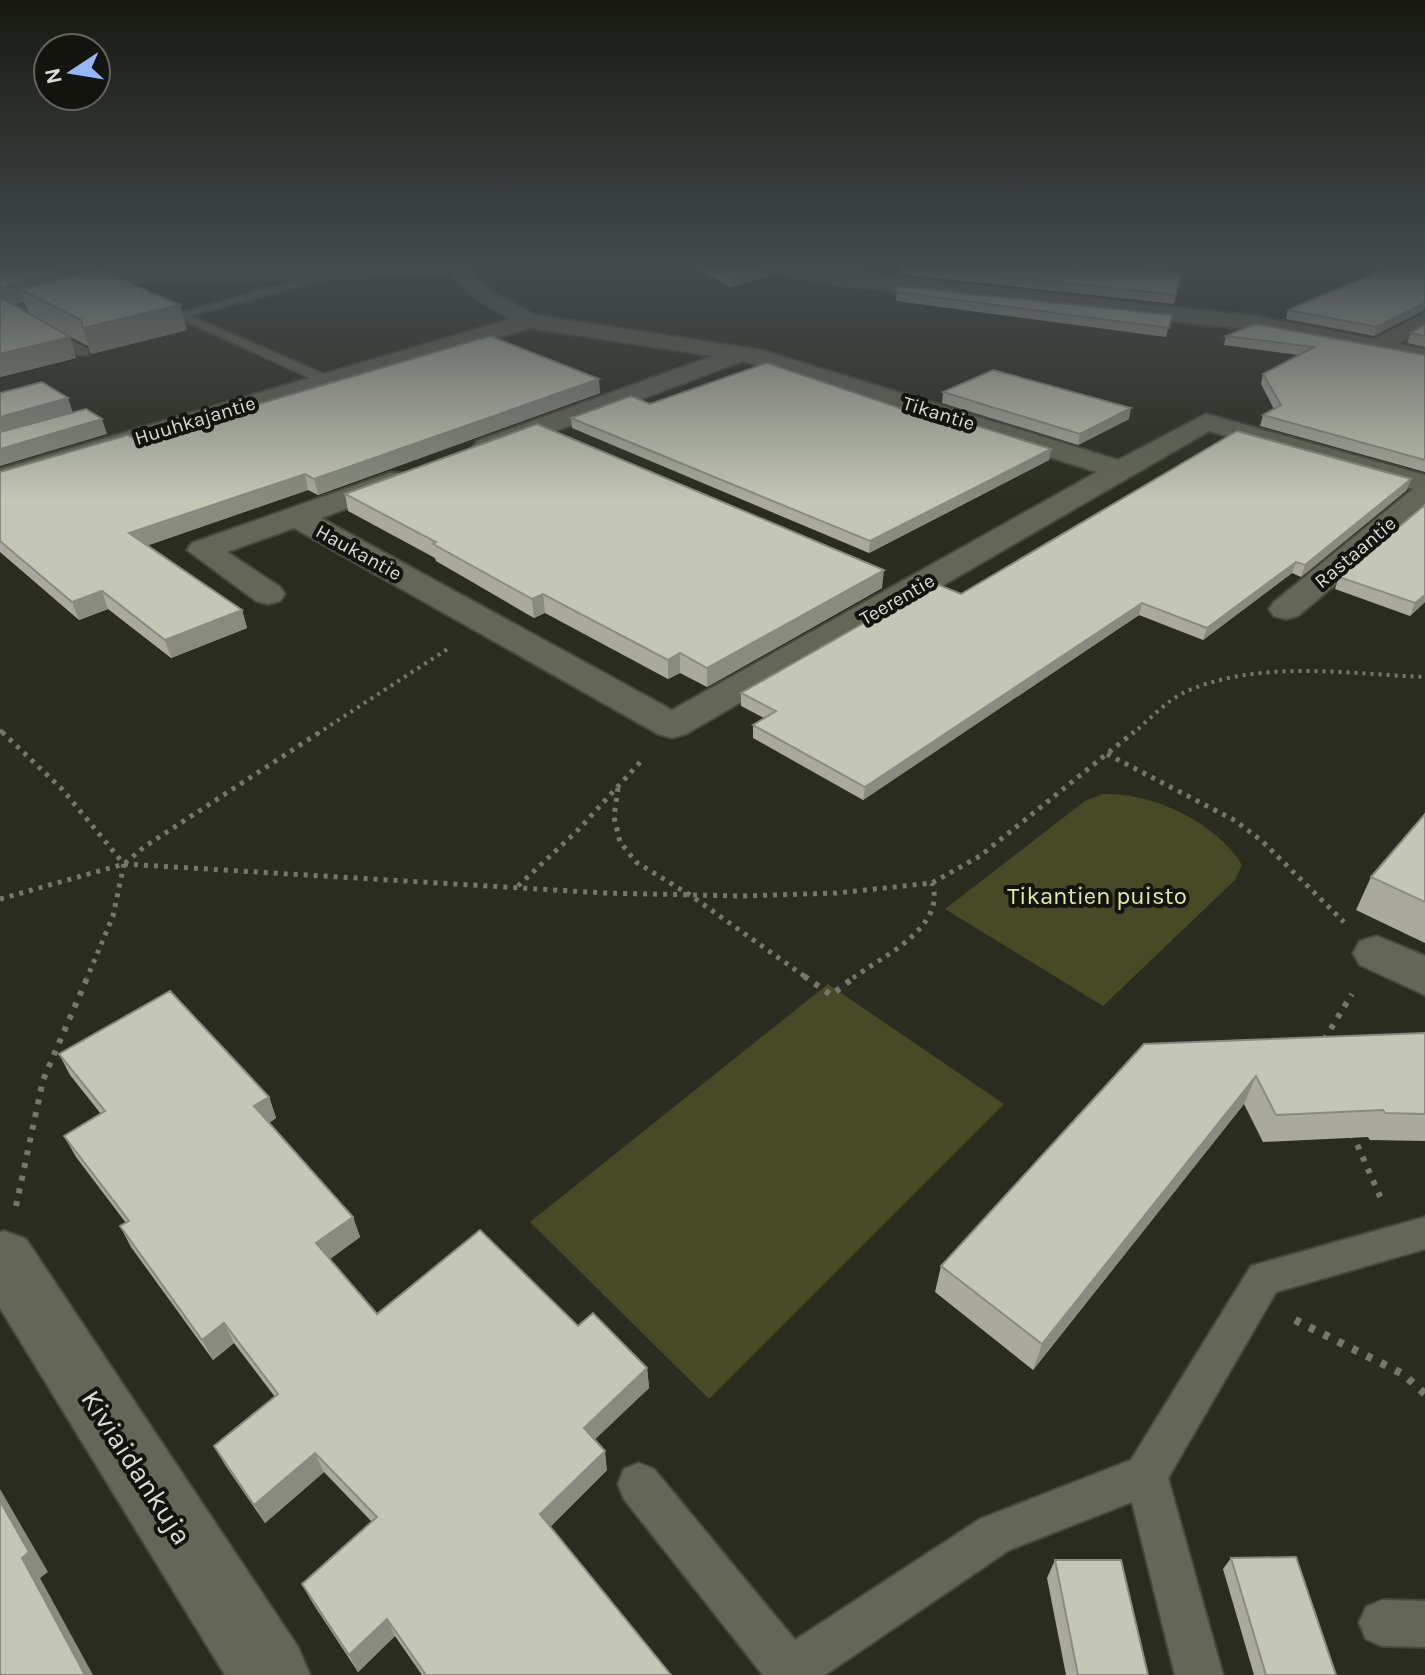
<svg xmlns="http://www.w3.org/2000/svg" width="1425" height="1675" font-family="Karla,sans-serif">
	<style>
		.green { fill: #474a24 }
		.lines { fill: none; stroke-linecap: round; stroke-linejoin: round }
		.lane-casing { stroke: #47483e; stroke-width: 4 }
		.street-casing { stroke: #47483e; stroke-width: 4 }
		.path-far3 { stroke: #76776c; stroke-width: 4; stroke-dasharray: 3 5; stroke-linecap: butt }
		.path-far2 { stroke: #76776c; stroke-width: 5; stroke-dasharray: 4 6; stroke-linecap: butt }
		.path-far1 { stroke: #76776c; stroke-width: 6; stroke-dasharray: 5 8; stroke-linecap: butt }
		.path { stroke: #76776c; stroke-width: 8; stroke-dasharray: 6 10; stroke-linecap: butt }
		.lane { fill: #646657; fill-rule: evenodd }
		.street { fill: #646657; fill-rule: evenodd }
		.wall { fill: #a9aa9d; fill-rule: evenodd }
		.shaded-wall { fill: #898b7f }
		.building { fill: #c4c6b6; stroke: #898b7f; stroke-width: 2 }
		.labels { text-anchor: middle; stroke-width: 8; stroke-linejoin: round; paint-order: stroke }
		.far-street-label { font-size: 20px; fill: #dbdcd4; stroke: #13140e }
		.park-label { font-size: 24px; fill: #e1ea97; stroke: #13140e }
		.near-street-label { font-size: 28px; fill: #dbdcd4; stroke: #13140e }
	</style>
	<rect width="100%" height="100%" fill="#2a2c1f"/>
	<g class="green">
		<path d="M1102,794C1152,792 1216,822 1242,865L1235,880L1103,1006L945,909L1085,801Z"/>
		<polygon points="828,984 1004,1104 709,1399 530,1222"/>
	</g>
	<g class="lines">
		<defs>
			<g id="lane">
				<polygon points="342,268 346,270 346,274 190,316 331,377 331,383 321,383 172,315"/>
				<polygon points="57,293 67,296 22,315 88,349 88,355 78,355 10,317 11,309"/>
				<polygon points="1425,1217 1425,1249 1276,1292 1168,1478 1223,1675 1175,1675 1132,1502 1009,1550 825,1675 763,1675 624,1499 618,1484 624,1469 639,1463 654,1469 795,1640 980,1519 1131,1460 1251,1266"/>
				<polygon points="1382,1600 1425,1601 1425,1647 1382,1646 1366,1639 1359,1623 1366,1607"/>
			</g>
			<g id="street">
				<polygon points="319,266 464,266 492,292 535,315 761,350 1118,460 1206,414 1425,475 1425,509 1298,616 1286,619 1274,616 1269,609 1274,602 1413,489 1209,431 686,734 672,738 658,734 294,528 227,552 280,587 285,594 280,601 268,604 256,601 187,550 192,543 390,473 410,473 414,479 410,485 321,518 672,710 1097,472 743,361 497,453 477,453 473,447 477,441 713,356 530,328 0,487 0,469 511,319 478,300 450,275 0,286 0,274"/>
				<polygon points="756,266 801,266 1255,316 1374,339 1425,313 1425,329 1399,344 1425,349 1425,363 1255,330 845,286 766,272"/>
				<polygon points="1377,936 1425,956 1425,995 1360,965 1353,953 1360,941"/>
				<polygon points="4,1231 26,1239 298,1647 310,1675 225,1675 0,1308 0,1232"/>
			</g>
		</defs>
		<use href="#lane" class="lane-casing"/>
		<use href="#street" class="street-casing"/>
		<g class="path-far3">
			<polyline points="0,730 4,734"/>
			<polyline points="317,734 449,648"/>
			<path d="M1132,734C1148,721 1166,701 1185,692C1259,659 1347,674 1425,677"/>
		</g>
		<g class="path-far2">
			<polyline points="2,732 62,789 124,864 113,916 87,978"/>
			<polyline points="1107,754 1234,820 1262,841 1344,922"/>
			<polyline points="618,788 614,817 620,842 636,862 690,895 807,978"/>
			<polyline points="124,864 604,893 742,896 837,893 932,883 980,856 1134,732"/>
			<polyline points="518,886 579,829 643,759"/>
			<polyline points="0,899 124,864 144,847 320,732"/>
			<path d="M853,978C883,956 947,927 932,883"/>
		</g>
		<g class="path-far1">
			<polyline points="804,976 831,995 856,976"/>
			<polyline points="1324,1040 1352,994"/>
			<polyline points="1352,1133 1382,1201"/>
			<polyline points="16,1206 43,1080 88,976"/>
		</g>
		<polyline class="path" points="1295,1320 1403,1374 1425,1394"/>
		<use href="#lane" class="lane"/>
		<use href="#street" class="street"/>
	</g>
	<g class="wall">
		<path d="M0,266H55L56,269H62L65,277L187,330L91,354L88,346L39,320L76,358L0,377ZM24,302L29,314L14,305Z"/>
		<polygon points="693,266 767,266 769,276 730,287"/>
		<polygon points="899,266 1026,266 1078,271 1181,274 1174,304 898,274"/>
		<polygon points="1425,266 1374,336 1286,319 1288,310"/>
		<polygon points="897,286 1172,315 1166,337 896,301"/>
		<polygon points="1425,324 1425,347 1407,343 1411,333"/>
		<polygon points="1226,336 1425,355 1425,472 1260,426 1263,415 1274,409 1261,384 1263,374 1299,355 1224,345"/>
		<polygon points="943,392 1129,419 1078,445 942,403"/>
		<polygon points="600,393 318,495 308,490 148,545 242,610 247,628 171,658 108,609 79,620 0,552 0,472 136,440"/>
		<polygon points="650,404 905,410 1051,449 1049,460 869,553 572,428 571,418"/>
		<polygon points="1407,490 1301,577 1292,573 1203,640 1139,615 863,800 753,738 753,725 764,718 741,706 741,693 961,594"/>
		<polygon points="345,494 882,588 707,687 680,673 668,679 545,613 534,618 436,561 435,558 348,511"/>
		<polygon points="1425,505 1425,602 1410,616 1335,589 1339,577"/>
		<polygon points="1425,814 1425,943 1356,910 1371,877"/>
		<polygon points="1425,1033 1425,1141 1370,1140 1368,1137 1263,1142 1244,1104 1033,1370 935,1292 941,1266 1144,1044"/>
		<polygon points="59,1054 269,1097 276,1118 269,1123 353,1217 360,1237 330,1259 377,1314 578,1326 647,1368 649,1388 595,1439 607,1470 550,1527 671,1675 422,1675 395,1636 358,1672 312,1602 302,1584 372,1522 324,1472 265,1523 225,1465 214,1446 275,1397 234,1343 213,1360 131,1247 120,1226 126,1223 76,1157 64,1136 101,1114 70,1075"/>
		<polygon points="1231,1558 1336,1675 1254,1675 1223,1569"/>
		<polygon points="1055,1560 1148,1675 1066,1675 1047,1578"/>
	</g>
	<g class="shaded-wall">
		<polygon points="769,267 769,276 730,287 730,278"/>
		<polygon points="62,269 68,287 20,289 24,302 10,306 0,297 3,287"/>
		<polygon points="1425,303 1425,310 1374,336 1377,327"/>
		<polygon points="180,305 187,330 91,354 83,328"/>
		<polygon points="70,337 76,358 0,377 0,354"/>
		<polygon points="599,379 600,393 318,495 314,479"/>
		<polygon points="68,398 73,413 0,434 0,417"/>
		<polygon points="1131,408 1129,419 1078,445 1080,434"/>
		<polygon points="102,419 107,434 0,466 0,449"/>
		<polygon points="1051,449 1049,460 869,553 870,541"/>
		<polygon points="305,474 308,490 135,550 129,533"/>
		<polygon points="1411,479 1407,490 1301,577 1305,565"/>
		<polygon points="1296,562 1292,573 1203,640 1207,628"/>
		<polygon points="884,570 882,588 707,687 707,668"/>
		<polygon points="102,591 108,609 79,620 72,602"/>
		<polygon points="543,594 545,613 534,618 532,599"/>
		<polygon points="1425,595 1425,602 1410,616 1415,603"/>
		<polygon points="1142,603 1139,615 863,800 865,787"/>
		<polygon points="242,610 247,628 171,658 165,640"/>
		<polygon points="680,653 680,673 668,679 668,660"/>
		<polygon points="1256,1076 1244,1104 1033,1370 1042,1344"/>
		<polygon points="269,1097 276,1118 262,1127 254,1106"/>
		<polygon points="353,1217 360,1237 324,1263 316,1243"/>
		<polygon points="224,1323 234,1343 213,1360 202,1340"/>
		<polygon points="647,1368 649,1388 587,1447 584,1428"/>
		<polygon points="605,1451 607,1470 544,1533 540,1514"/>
		<polygon points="315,1453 324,1472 265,1523 254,1505"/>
		<polygon points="0,1489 48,1572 40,1578 93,1675 85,1675 22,1558 0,1501"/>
		<polygon points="387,1619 395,1636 358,1672 349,1655"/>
	</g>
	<g class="building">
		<polygon points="708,266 767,266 769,267 730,278"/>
		<polygon points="909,266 1026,266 1078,271 1080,266 1096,266 1181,274 1176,295"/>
		<polygon points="1392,266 1425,266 1425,303 1377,327 1288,310"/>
		<polygon points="62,269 3,287 0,297 70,337 0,354 0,270"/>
		<polygon points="98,269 180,305 83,328 81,320 20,289"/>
		<polygon points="897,286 1172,315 1169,328 896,292"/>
		<polygon points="1255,324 1425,355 1425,460 1263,415 1281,405 1263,374 1314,347 1226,336"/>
		<polygon points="1425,324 1425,336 1411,333"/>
		<polygon points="490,336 599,379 314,479 305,474 129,533 242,610 165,640 102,591 72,602 0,541 0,472 128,435 136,440"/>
		<polygon points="767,363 905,410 913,406 1051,449 870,541 571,418 631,396 650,404"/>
		<polygon points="993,370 1131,408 1080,434 943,392"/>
		<polygon points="42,382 68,398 0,417 0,393"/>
		<polygon points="86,409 102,419 0,449 0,432"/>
		<polygon points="537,424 884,570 707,668 680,653 668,660 543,594 532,599 433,544 436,542 345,494"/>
		<polygon points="1237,431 1411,479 1305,565 1296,562 1207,628 1142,603 865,787 753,725 776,711 741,693 934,583 961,594"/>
		<polygon points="1425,505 1425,595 1415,603 1339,577"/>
		<polygon points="1425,814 1425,902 1371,877"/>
		<polygon points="170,991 269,1097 254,1106 353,1217 316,1243 377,1314 480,1230 578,1326 593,1313 647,1368 584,1428 605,1451 540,1514 671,1675 426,1675 387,1619 349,1655 302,1584 377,1517 315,1453 254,1505 214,1446 278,1394 224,1323 202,1340 120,1226 129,1221 64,1136 105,1111 59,1054"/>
		<polygon points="1425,1033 1425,1114 1385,1113 1383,1110 1276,1115 1256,1076 1042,1344 941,1266 1144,1044"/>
		<polygon points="0,1501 29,1552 22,1558 85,1675 0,1675"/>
		<polygon points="1296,1557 1336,1675 1266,1675 1231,1558"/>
		<polygon points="1055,1560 1121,1560 1148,1675 1078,1675"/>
	</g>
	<linearGradient id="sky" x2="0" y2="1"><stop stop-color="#171811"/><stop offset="0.53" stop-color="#444b4d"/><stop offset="1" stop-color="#444b4d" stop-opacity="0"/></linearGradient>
	<rect width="1425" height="501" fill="url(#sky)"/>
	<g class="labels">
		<g class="far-street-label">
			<text transform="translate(939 413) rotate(17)" y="7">Tikantie</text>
			<text transform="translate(195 420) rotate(-17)" y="7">Huuhkajantie</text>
			<text transform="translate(359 552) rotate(29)" y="7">Haukantie</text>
			<text transform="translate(1355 552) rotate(-40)" y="7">Rastaantie</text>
			<text transform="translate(897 599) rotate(-30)" y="7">Teerentie</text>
		</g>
		<g class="park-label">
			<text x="1097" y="904">Tikantien puisto</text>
		</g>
		<g class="near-street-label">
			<text transform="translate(137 1467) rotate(57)" y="10">Kiviaidankuja</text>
		</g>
	</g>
	<g transform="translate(72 72) rotate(258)"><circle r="38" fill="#13140e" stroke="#63645d" stroke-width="2"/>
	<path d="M0-6L14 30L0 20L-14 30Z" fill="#93b7fd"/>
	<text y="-12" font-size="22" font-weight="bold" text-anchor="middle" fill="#dbdcd4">N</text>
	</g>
</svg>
